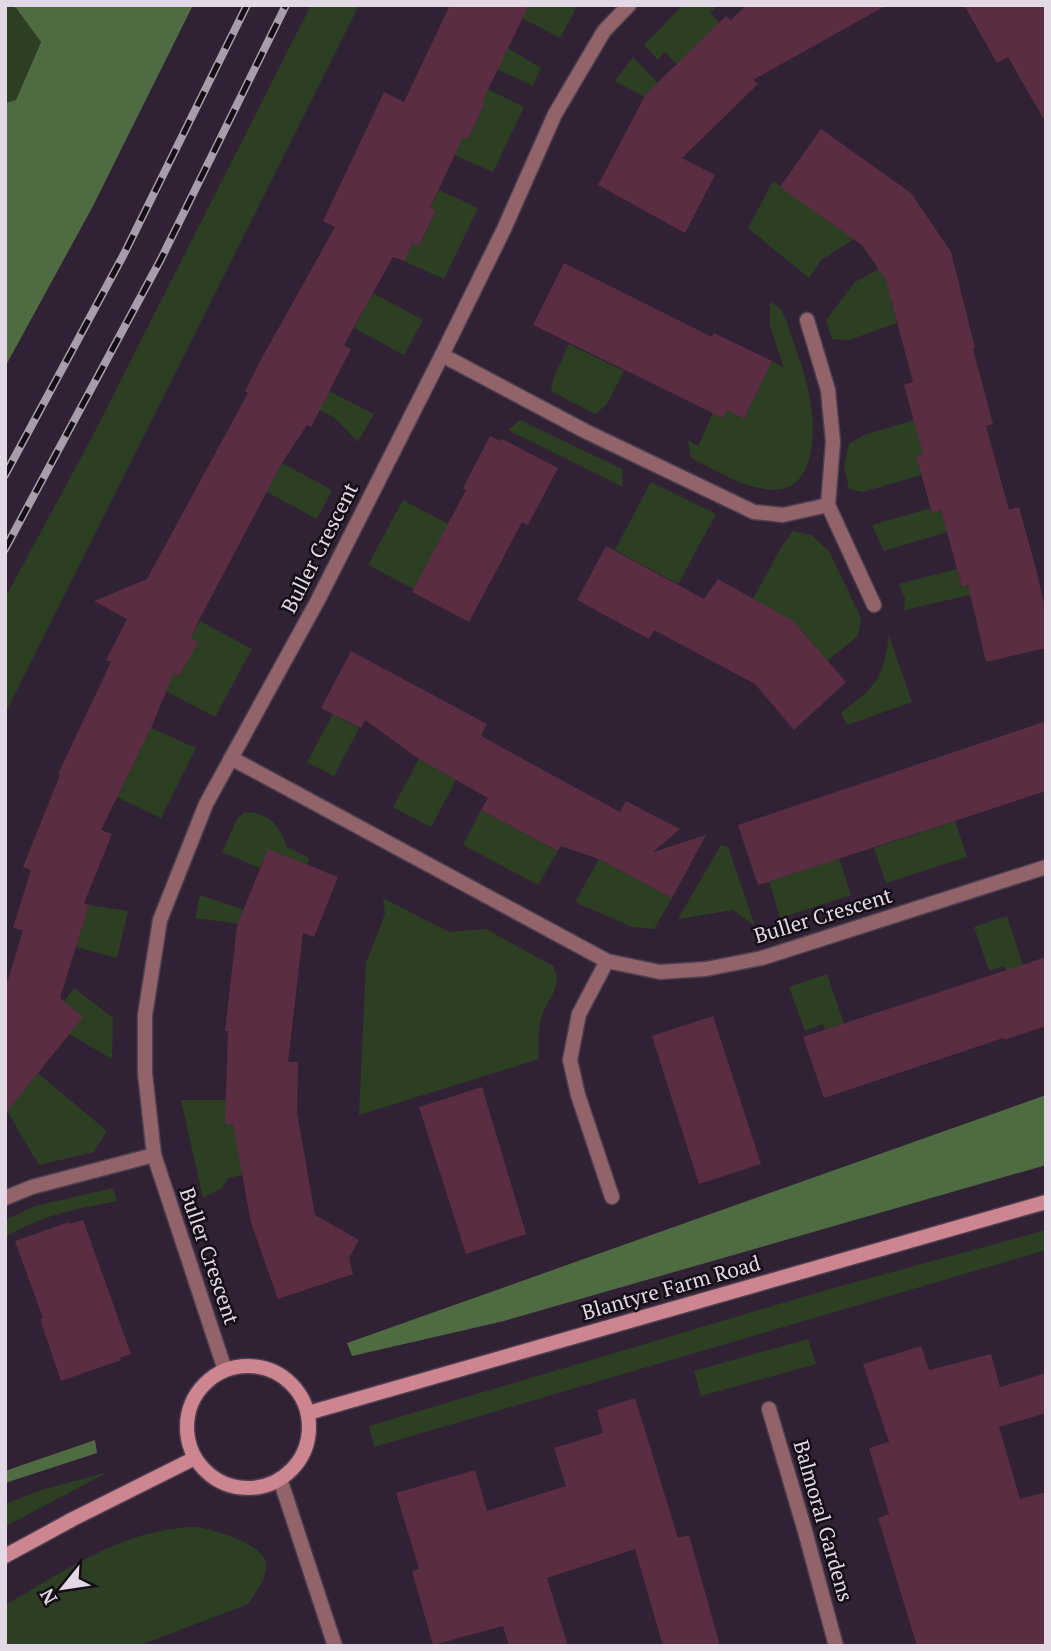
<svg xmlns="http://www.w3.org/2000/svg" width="1051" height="1651" font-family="'PT Serif',serif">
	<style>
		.green { fill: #2c3f23 }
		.forest { fill: #4f6b41 }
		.building { fill: #5a2d43 }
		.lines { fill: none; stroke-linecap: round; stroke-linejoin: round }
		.minor-casing { stroke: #4d3f50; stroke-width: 17 }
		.secondary-casing { stroke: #4d3f50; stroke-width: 17 }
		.minor { stroke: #92646a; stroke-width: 14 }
		.secondary { stroke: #cd8590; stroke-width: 14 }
		.rail-casing { stroke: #a89dac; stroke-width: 8 }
		.rail { stroke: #150e17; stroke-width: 5; stroke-dasharray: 16; stroke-linecap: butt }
		.labels { text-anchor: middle; stroke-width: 5; stroke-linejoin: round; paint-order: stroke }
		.street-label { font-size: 21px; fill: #e3d9e6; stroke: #150e17 }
	</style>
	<rect width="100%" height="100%" fill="#302234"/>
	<g class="green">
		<polygon points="5,5 15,7 41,42 16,100 5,103"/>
		<polygon points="311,5 359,5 5,714 5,598 90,441"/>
		<polygon points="529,5 578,5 560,38 522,18"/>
		<polygon points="683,5 712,5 715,8 710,13 719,22 690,61 684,57 677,64 665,52 658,60 644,45"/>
		<polygon points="508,48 541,68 533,86 459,51"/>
		<polygon points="633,57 684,110 680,116 615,81"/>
		<polygon points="483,87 524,107 493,172 452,154 461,136 468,139 485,104 478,100"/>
		<polygon points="773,181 832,223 857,237 821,260 809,278 748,228"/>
		<polygon points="439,190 478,208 444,279 404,261 413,243 419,246 436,211 430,208"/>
		<polygon points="879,269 893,289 891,300 897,323 849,340 832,339 826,320 855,282"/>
		<polygon points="373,293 423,320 404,355 354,328"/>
		<path d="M770,302L780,308L786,319C794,347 808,377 811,406C816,440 813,497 765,489C740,486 714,469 691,458L688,440L698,446L713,413L723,418L727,410L744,419L772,361L784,368L770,326Z"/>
		<polygon points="569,344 624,371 607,404 595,414 551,391 554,377"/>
		<polygon points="321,387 374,414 358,442 335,418 312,406"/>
		<polygon points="520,420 622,469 623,487 508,430"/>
		<polygon points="914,420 927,452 916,456 921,475 863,492 849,489 844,466 849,444 864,435"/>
		<polygon points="282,463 332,490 317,519 267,492"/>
		<polygon points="651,482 716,514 678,584 615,550"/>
		<polygon points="403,500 448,524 414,589 368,565"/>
		<polygon points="931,508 932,513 942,510 947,532 884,551 872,525"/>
		<polygon points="793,531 811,535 829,551 861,618 858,636 827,661 803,632 753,599 782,546"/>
		<polygon points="957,569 962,587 973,584 983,592 904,610 905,599 899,584"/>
		<polygon points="200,621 252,649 215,717 164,690 173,673 179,676 197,642 191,638"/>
		<path d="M889,636L912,702L847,725L841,713C875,687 883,680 889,636Z"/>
		<polygon points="333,714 359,728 334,776 307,762"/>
		<polygon points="151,728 196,748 161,818 117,797"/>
		<polygon points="419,759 456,780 431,827 393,807"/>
		<polygon points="481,810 558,851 538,885 463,845"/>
		<path d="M245,812C270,813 279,825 287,847L309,858L307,865L268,849L260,868L222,852L237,819Z"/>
		<polygon points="955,821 967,857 886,883 874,848"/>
		<polygon points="721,845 728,847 755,926 733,910 678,919"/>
		<polygon points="839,858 851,895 780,918 769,881"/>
		<polygon points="599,859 672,898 654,929 632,927 575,902"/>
		<polygon points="200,895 254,913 261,927 195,918"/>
		<path d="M383,898L449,932L486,929L553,966C564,988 547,997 541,1019C538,1033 538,1045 539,1059L359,1115L366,963L385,914Z"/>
		<polygon points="89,905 128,911 117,958 76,947"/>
		<polygon points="1007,916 1023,965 1006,971 1004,966 989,971 974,927"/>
		<polygon points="827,974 844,1024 825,1030 823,1024 805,1031 789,987"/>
		<polygon points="74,988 113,1018 112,1059 69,1034 64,1002"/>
		<polygon points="22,1060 107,1131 94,1152 39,1165 5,1108"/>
		<polygon points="181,1100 226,1100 269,1125 242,1175 228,1178 222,1188 203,1198"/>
		<path d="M113,1188L117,1201C76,1209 42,1215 5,1237V1220L35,1206Z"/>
		<polygon points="1046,1230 1046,1250 374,1447 369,1426 823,1291"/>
		<polygon points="808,1339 816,1364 701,1396 694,1371"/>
		<polygon points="108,1472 8,1525 5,1526 5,1504 41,1490"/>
		<path d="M195,1527C212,1529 263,1543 266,1564C268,1577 255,1593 248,1604L138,1646H5V1605C67,1570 122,1529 195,1527Z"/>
	</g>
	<g class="forest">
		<polygon points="10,5 193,5 93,206 5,367 5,103 16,100 41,42 16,8"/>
		<polygon points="1046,1095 1046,1165 504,1321 352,1356 347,1343"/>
		<polygon points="95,1440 97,1453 5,1483 5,1471"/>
	</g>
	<g class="building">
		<polygon points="450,5 529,5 482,102 485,103 468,139 463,137 430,208 436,210 419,246 413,243 404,261 393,257 344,345 351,349 311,427 307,425 282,463 199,620 191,638 198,642 179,676 174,673 151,728 101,830 112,834 84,903 89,905 60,998 83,1017 5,1114 5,990 23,930 13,928 31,870 23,867 60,775 58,774 111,662 106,660 127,619 94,601 147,579 248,393 245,391 263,356 335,227 323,221 384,92 404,102"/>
		<polygon points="746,5 887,5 753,80 758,84 682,158 715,175 685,233 598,185 646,94 726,16 731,20"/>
		<polygon points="964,5 1046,5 1046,123 1008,57 997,63"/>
		<polygon points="821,129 911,193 951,252 975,348 973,349 993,424 986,426 1009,510 1019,507 1036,569 1046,612 1046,648 986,662 968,585 962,587 941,510 932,513 916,456 923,454 904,385 913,382 886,280 862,245 780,187"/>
		<polygon points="564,263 712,337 714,333 772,361 744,419 727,410 723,418 533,325"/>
		<polygon points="490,436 500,441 502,439 558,468 528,525 522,522 469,622 412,592 466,490 463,488"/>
		<polygon points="606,546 704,599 718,579 793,621 846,682 794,730 755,684 654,630 649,639 577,600"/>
		<polygon points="351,651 487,724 481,736 620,812 626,801 680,829 653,852 706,835 672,898 599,859 561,846 558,851 481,810 488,798 419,759 365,720 361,728 321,708"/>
		<polygon points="1046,721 1046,791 758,885 738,825"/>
		<polygon points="268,849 338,877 314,937 303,933 288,1062 298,1062 297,1113 315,1215 359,1240 349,1258 353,1274 278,1299 251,1223 233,1124 225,1124 228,1031 225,1031 237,926"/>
		<polygon points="1046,957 1046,1026 1004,1040 1003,1038 824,1098 803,1037"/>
		<polygon points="713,1016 761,1164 699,1184 652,1036"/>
		<polygon points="482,1087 526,1234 466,1254 419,1107"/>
		<polygon points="83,1220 131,1354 120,1358 121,1360 61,1381 40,1319 43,1318 15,1241 69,1222 69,1224"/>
		<polygon points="921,1346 929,1370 991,1354 1000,1387 1046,1373 1046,1413 999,1427 1020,1499 1046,1492 1046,1646 917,1646 878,1518 889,1514 869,1448 889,1442 863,1364"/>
		<polygon points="635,1398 678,1538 689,1535 720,1646 663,1646 635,1549 547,1578 568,1646 509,1646 503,1626 433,1645 412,1571 419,1569 396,1493 475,1470 487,1511 566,1486 554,1448 603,1433 597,1410"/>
	</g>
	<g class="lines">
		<defs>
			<g id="minor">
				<polyline points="807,320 828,390 833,442 828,505 874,605"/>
				<polyline points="442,355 585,431 754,512 783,515 828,505"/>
				<polyline points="231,758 607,961 660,972 706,969 762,958 1046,867"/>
				<polyline points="607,961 579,1014 570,1060 578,1095 612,1197"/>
				<polyline points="5,1198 32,1187 154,1155"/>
				<polyline points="225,1370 154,1155 145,1073 145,1015 160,920 206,804 318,600 442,355 504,229 555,114 604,31 629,5"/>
				<polyline points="769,1409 805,1531 836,1646"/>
				<polyline points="280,1479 335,1646"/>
			</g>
			<g id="secondary">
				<circle cx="248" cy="1427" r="61"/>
				<polyline points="308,1413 1046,1202"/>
				<polyline points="5,1556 73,1519 195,1458"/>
			</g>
		</defs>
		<use href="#minor" class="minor-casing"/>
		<use href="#secondary" class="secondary-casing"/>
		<use href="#minor" class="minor"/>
		<use href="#secondary" class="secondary"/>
		<defs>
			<g id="rail">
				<polyline points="5,475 124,254 247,5"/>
				<polyline points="5,549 161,259 286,5"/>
			</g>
		</defs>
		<use href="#rail" class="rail-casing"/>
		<use href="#rail" class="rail"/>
	</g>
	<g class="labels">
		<g class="street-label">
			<text transform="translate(320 548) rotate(-63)" y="7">Buller Crescent</text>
			<text transform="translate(823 916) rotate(-17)" y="7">Buller Crescent</text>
			<text transform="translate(209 1256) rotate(71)" y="7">Buller Crescent</text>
			<text transform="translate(671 1288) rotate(-16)" y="7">Blantyre Farm Road</text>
			<text transform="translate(823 1521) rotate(74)" y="7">Balmoral Gardens</text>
		</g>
	</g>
	<rect width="1051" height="1651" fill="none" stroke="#e3d9e6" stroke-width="14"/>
	<g transform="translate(63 1588) rotate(240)" stroke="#150e17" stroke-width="5" paint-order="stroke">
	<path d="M0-5L12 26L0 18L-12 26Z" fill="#e3d9e6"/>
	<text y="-10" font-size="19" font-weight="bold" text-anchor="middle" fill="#e3d9e6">N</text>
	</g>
</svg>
